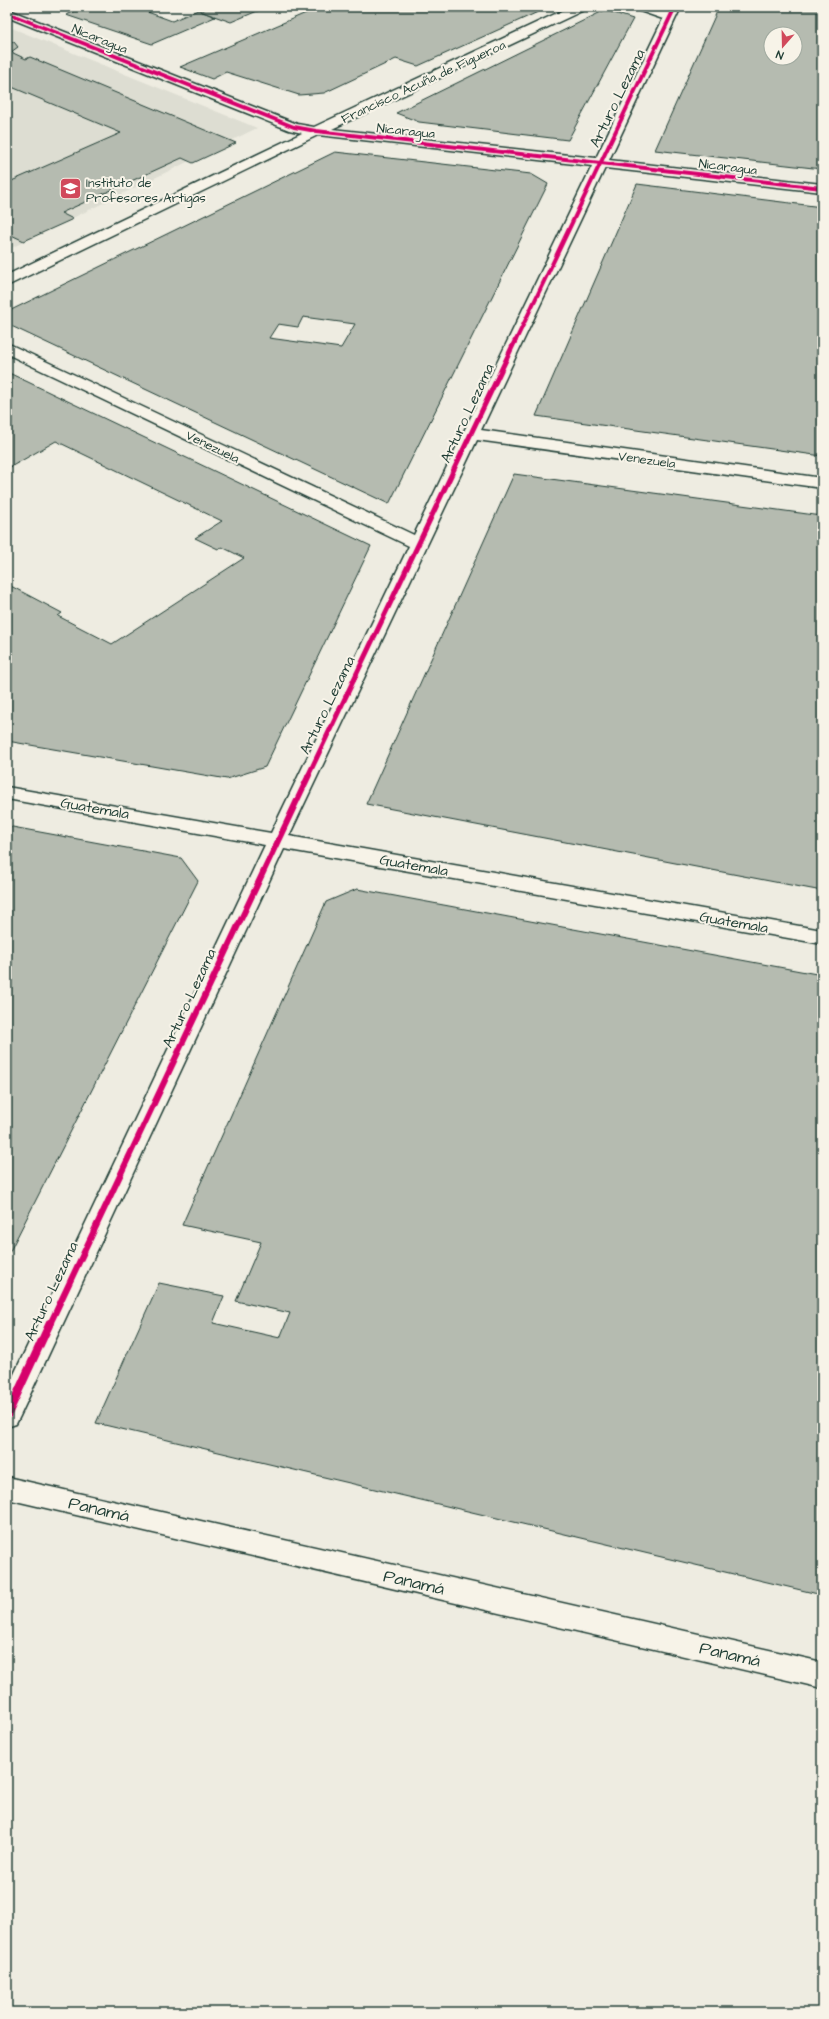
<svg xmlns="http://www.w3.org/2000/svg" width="829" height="2019" font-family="'Architects Daughter',sans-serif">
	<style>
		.built { fill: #ddddd2 }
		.building { fill: #b5bbb0; stroke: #1f3d34; fill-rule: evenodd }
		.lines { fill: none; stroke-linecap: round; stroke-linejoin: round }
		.street-casing { stroke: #1f3d34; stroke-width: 3 }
		.street { fill: #f7f3e8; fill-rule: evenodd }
		.cycleway-far3-casing { stroke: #f7f3e8; stroke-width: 5.5 }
		.cycleway-far2-casing { stroke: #f7f3e8; stroke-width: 7 }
		.cycleway-far1-casing { stroke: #f7f3e8; stroke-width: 8 }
		.cycleway-casing { stroke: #f7f3e8; stroke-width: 10 }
		.cycleway-far3 { stroke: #d6006c; stroke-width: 4 }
		.cycleway-far2 { stroke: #d6006c; stroke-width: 5 }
		.cycleway-far1 { stroke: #d6006c; stroke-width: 6 }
		.cycleway { stroke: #d6006c; stroke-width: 8 }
		.labels { text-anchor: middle; stroke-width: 4; stroke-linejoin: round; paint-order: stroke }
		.far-street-label { font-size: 13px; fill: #1f3d34; stroke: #f7f3e8 }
		.far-poi-label { font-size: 13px; fill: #1f3d34; stroke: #f7f3e8; text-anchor: start }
		.street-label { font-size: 15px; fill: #1f3d34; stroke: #f7f3e8 }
		.near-street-label { font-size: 18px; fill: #1f3d34; stroke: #f7f3e8 }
	</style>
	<rect width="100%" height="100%" fill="#eeece1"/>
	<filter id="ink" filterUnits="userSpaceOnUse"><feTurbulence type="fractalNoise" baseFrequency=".025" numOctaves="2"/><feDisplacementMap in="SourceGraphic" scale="8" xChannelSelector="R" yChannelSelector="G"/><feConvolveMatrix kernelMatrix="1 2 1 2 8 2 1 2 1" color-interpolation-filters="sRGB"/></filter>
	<g filter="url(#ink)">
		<polygon class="built" points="7,26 257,128 7,250"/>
		<g class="building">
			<polygon points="72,7 134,7 172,21 198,10 215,17 152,44 66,15 79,10"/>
			<polygon points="209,7 267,7 231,22 200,11"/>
			<polygon points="320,7 549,7 418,66 396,59 324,93 299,95 226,72 212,79 180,67"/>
			<path d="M719,7H822V169L655,150ZM771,34H795V58H771Z"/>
			<polygon points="605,10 633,19 568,140 419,122 396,113"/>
			<polygon points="7,41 14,42 18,47 11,52 26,59 30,57 236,143 193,163 182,158 61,213 73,219 24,241 7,233 7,183 121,133 7,85"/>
			<path d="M335,152L531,174L548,184L389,504L7,324V312ZM303,317L355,324L341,348L269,338L278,324L298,327Z"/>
			<polygon points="637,184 822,207 822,456 536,416"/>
			<polygon points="7,372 371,546 265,767 227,779 7,741 7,584 62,613 58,616 112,644 244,558 222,547 218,549 195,538 222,521 56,441 7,469"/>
			<polygon points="514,474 822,516 822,891 366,804"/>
			<polygon points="7,826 181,858 198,881 7,1257"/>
			<polygon points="357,889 822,975 822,1595 96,1423 159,1283 224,1296 213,1323 280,1338 290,1313 236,1301 261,1242 182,1225 326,902"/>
		</g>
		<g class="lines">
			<defs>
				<g id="street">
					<polygon points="570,7 586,7 584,10 332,129 596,158 663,19 637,10 635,7 653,7 667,12 669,7 681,7 609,160 822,184 822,192 605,168 481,430 822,478 822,488 477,440 289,836 822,930 822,944 284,849 20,1416 16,1424 7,1427 7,1389 265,845 7,799 7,787 271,833 409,546 7,354 7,343 414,535 592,166 318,135 7,286 7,275 302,133 289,130 7,17 7,9 297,124 314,127"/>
					<polygon points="7,1477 822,1662 822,1688 7,1499"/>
				</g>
			</defs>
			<use href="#street" class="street-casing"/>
			<use href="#street" class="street"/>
			<defs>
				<g id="cycleway-far3">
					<polyline points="7,13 294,127 316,131 822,188"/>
					<polyline points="515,342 675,7"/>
				</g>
				<polyline id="cycleway-far2" points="308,776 515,341"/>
				<polyline id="cycleway-far1" points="50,1324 309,775"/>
				<polyline id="cycleway" points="7,1416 50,1323"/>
			</defs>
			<use href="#cycleway-far3" class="cycleway-far3-casing"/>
			<use href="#cycleway-far2" class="cycleway-far2-casing"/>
			<use href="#cycleway-far1" class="cycleway-far1-casing"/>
			<use href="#cycleway" class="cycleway-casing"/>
			<use href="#cycleway-far3" class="cycleway-far3"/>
			<use href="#cycleway-far2" class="cycleway-far2"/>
			<use href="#cycleway-far1" class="cycleway-far1"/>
			<use href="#cycleway" class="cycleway"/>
		</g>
	</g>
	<defs>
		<symbol id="university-square" viewBox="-11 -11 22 22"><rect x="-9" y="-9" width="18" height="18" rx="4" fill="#d1495b" stroke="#f7f3e8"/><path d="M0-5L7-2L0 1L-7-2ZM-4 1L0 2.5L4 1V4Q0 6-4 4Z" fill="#fff"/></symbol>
	</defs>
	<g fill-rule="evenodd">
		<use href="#university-square" x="58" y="176" width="25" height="25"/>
	</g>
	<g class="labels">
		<g class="far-street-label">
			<text transform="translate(100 38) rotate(22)" y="5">Nicaragua</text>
			<text transform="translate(423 81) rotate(-25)" y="5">Francisco Acuña de Figueroa</text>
			<text transform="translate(406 130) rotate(6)" y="5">Nicaragua</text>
			<text transform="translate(728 166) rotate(7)" y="5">Nicaragua</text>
			<text transform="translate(213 446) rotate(26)" y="5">Venezuela</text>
			<text transform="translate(647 459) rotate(8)" y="5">Venezuela</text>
		</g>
		<g class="far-poi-label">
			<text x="86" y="187">Instituto de<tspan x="86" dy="15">Profesores Artigas</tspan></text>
		</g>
		<g class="street-label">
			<text transform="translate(617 98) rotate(-64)" y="5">Arturo Lezama</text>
			<text transform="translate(467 413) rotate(-65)" y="5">Arturo Lezama</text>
			<text transform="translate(327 705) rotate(-64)" y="5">Arturo Lezama</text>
			<text transform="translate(95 808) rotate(10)" y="5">Guatemala</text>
			<text transform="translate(414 865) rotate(10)" y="5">Guatemala</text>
			<text transform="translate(734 922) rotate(10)" y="5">Guatemala</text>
			<text transform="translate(189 998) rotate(-65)" y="5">Arturo Lezama</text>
			<text transform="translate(51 1291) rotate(-65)" y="5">Arturo Lezama</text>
		</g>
		<g class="near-street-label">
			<text transform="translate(99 1509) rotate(13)" y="6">Panamá</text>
			<text transform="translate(414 1582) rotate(13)" y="6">Panamá</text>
			<text transform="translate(730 1654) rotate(13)" y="6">Panamá</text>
		</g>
	</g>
	<rect width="829" height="2019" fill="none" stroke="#f7f3e8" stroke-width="24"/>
	<rect x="12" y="12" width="805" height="1995" fill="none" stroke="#1f3d34" stroke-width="1.5" filter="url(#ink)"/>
	<g transform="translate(783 46) rotate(200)"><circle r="19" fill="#f7f3e8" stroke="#a1aaa0"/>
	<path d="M0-3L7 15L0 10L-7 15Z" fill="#d1495b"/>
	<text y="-6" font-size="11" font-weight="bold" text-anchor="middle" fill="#1f3d34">N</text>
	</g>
</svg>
